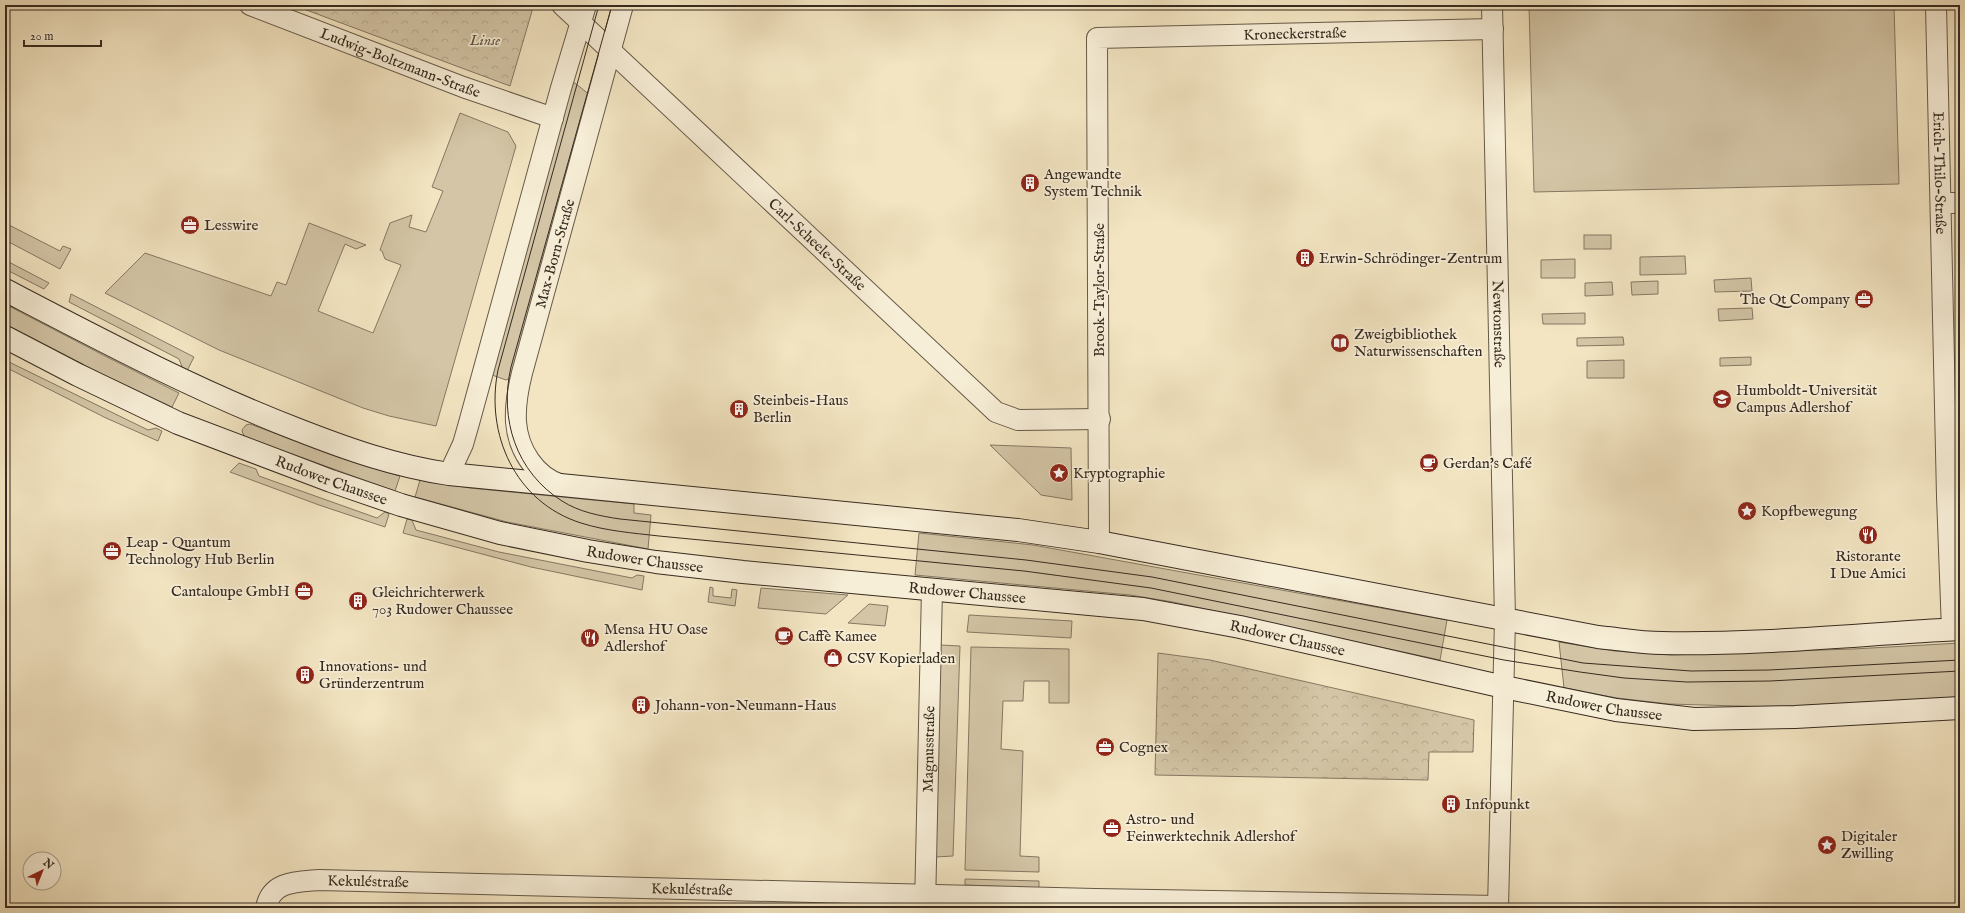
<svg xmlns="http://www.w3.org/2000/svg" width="1965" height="913" font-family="'IM FELL English',serif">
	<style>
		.grass { fill: #d3c5a6; stroke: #857863 }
		.park { fill: url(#park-crowns); stroke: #857863 }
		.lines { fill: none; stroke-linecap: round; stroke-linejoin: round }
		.minor-casing { stroke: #665a48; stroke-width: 22 }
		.secondary-casing { stroke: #372b20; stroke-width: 24 }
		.minor { stroke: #f7eed7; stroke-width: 20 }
		.secondary { stroke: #f7eed7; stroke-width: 22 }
		.tram { stroke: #372b20; stroke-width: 1 }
		.labels { text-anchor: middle; stroke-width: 3.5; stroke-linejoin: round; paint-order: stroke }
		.street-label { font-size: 15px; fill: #372b20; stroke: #f7eed7 }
		.park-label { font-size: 15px; font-style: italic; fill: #5e5242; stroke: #f7eed7 }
		.poi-label { font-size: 15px; fill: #372b20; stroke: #f7eed7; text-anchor: start }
	</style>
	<defs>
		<pattern id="park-crowns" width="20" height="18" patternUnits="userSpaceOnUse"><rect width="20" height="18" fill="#d3c5a6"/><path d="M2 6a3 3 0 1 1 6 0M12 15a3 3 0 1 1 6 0" fill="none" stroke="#b6a98f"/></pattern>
	</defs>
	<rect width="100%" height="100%" fill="#f3e5c2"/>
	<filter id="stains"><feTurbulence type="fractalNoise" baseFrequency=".005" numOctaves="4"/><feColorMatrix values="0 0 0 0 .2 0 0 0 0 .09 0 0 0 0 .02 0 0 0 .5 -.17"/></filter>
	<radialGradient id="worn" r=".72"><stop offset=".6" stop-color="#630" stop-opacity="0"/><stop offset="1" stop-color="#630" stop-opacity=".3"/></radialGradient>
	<g class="grass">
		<polygon points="1529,5 1894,5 1899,184 1534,192"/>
		<polygon points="572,83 575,83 591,96 513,377 506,380 492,375"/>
		<polygon points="460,113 508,132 516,146 436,426 389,416 363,408 219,350 105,293 145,253 271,296 277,282 286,285 309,223 366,245 356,249 345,244 318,311 373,333 401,265 385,259 382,251 380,250 390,223 412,215 409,227 426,232 443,191 432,187"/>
		<polygon points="5,223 60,251 63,246 71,249 60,269 5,240"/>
		<rect x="1584" y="235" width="27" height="14"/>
		<polygon points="1685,256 1686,274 1640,275 1640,257"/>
		<polygon points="1575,259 1575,278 1541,278 1541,260"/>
		<polygon points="5,260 49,283 44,289 5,269"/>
		<polygon points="1751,278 1752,291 1715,292 1714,280"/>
		<polygon points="1658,281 1658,294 1632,295 1631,282"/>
		<polygon points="1612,282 1613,295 1585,296 1585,283"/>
		<polygon points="71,294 194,357 187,371 183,369 179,359 69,302"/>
		<polygon points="5,304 105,356 179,393 172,407 100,373 5,324"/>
		<polygon points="1752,308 1753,319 1719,321 1718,309"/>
		<polygon points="1585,313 1585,324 1543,324 1542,314"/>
		<polygon points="1623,337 1624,345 1577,346 1577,338"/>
		<polygon points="1751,357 1751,365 1720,366 1720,358"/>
		<polygon points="5,360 148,430 156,428 162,431 158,441 106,418 5,367"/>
		<polygon points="1624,360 1624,378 1587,378 1587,361"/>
		<polygon points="250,424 335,456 400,476 395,491 247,438 243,434 242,430 246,425"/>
		<polygon points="990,445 1071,448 1072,500 1041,495"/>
		<polygon points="239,463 256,469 259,476 377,518 385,512 389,514 385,527 319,505 230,472"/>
		<polygon points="420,480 470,488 634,504 634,513 651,515 648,549 507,522 415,497"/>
		<polygon points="407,519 412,520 416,530 499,552 632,578 637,575 644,576 642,590 531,567 403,533"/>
		<polygon points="919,533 1033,545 1447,620 1440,660 1173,602 1130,595 915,575"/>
		<polygon points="710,587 713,588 713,596 731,598 732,589 737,590 735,606 708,602"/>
		<polygon points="761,588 848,595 826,614 758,608"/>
		<polygon points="869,604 888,606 885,626 848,623"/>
		<polygon points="969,615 1072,621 1071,638 967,632"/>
		<polygon points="1559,642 1615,651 1671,655 1853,649 1960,643 1960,697 1775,707 1669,704 1617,698 1564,688"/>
		<polygon points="940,645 960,646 953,856 935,857"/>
		<polygon points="971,647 1069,649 1069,703 1049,703 1049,681 1024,681 1023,701 1003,701 1001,749 1023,751 1020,856 1039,857 1039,872 965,870"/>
		<polygon points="965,879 1039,881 1039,888 965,885"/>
	</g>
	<g class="park">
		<polygon points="293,5 526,5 532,11 510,86"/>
		<polygon points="1158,653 1210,660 1474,720 1473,752 1429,752 1428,780 1155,775"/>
	</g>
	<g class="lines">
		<defs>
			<g id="minor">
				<path id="s1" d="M250,5L463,87L553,118"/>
				<path id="s2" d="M562,5L996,412L1018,420L1100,419"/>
				<path id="s3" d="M1492,5L1505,619L1498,908"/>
				<path id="s4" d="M1936,5L1947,496L1952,630"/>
				<polyline points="1942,203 1960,203"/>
				<polyline points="449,474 463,444 469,423 561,88 586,5"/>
				<path id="s5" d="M562,485C535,477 518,449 516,422C515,406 518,389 522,373L623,5"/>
				<path id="s6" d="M1099,542L1097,38L1493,29"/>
				<path id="s7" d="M925,907L932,589"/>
				<path id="s8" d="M266,908C271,881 296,882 319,880L1095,899L1498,906"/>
			</g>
			<g id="secondary">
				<path d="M5,290C101,340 195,390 296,429C347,449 395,466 449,474L1018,530L1099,542L1598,637C1619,639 1640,643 1662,643C1761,645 1861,634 1960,629"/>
				<path id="s9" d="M5,337L78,375L178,423L331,481L401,505L500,533L588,551L656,562L743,572L1143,609L1240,627L1504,687L1616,710L1694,719L1795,717L1960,708"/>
			</g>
		</defs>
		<use href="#minor" class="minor-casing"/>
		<use href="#secondary" class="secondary-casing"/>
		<use href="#minor" class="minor"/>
		<use href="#secondary" class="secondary"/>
		<g class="tram">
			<path d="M599,5L498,370C485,434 515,502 581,523C606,531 633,533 659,536L1024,571L1151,588L1504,660L1580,672L1624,678L1687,682L1770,681L1960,671"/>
			<path d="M612,5L511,367C499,419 516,472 562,501C579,512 600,516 620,519L1026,560L1152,577L1583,663L1691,671L1769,670L1960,660"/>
		</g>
	</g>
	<defs>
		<symbol id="building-disc" viewBox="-11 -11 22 22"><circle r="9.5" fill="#8f2418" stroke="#f7eed7"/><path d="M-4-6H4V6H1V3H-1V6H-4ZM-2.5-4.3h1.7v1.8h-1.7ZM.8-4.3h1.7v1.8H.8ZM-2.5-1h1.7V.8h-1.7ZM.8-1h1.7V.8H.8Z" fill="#fff"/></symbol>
		<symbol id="office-disc" viewBox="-11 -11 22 22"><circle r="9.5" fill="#8f2418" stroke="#f7eed7"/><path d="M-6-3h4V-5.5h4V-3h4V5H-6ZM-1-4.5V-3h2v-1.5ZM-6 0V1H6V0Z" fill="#fff"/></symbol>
		<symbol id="library-disc" viewBox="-11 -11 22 22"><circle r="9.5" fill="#8f2418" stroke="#f7eed7"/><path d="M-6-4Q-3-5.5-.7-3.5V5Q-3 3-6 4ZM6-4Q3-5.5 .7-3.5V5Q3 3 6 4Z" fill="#fff"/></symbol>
		<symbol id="university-disc" viewBox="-11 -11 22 22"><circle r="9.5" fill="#8f2418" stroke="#f7eed7"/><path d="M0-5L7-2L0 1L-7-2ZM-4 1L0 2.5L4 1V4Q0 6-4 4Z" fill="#fff"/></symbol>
		<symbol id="cafe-disc" viewBox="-11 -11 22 22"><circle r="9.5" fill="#8f2418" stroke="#f7eed7"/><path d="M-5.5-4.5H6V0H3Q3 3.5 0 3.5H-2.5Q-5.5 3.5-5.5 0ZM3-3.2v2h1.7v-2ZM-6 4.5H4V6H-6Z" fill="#fff"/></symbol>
		<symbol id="sight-disc" viewBox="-11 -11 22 22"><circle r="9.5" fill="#8f2418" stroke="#f7eed7"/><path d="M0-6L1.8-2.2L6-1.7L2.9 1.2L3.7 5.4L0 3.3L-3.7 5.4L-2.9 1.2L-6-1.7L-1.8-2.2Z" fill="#fff"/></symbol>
		<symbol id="restaurant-disc" viewBox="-11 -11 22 22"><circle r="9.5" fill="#8f2418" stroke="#f7eed7"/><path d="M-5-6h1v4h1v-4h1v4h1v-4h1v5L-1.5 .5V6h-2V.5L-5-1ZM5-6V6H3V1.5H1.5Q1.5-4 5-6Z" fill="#fff"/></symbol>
		<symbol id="shop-disc" viewBox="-11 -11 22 22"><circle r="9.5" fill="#8f2418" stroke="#f7eed7"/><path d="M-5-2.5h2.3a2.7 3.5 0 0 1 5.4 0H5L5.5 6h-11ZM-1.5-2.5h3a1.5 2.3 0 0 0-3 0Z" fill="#fff"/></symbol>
	</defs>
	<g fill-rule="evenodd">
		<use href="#building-disc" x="1019" y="172" width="22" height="22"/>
		<use href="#office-disc" x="179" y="214" width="22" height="22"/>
		<use href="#building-disc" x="1294" y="247" width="22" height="22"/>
		<use href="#office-disc" x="1853" y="288" width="22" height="22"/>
		<use href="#library-disc" x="1329" y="332" width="22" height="22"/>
		<use href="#university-disc" x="1711" y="388" width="22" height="22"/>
		<use href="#building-disc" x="728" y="398" width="22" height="22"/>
		<use href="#cafe-disc" x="1418" y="452" width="22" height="22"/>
		<use href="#sight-disc" x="1048" y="462" width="22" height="22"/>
		<use href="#sight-disc" x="1736" y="500" width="22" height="22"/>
		<use href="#restaurant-disc" x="1857" y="524" width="22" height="22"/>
		<use href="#office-disc" x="101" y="540" width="22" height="22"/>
		<use href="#office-disc" x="293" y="580" width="22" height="22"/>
		<use href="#building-disc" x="347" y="590" width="22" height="22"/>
		<use href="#cafe-disc" x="773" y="625" width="22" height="22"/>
		<use href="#restaurant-disc" x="579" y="627" width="22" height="22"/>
		<use href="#shop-disc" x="822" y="647" width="22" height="22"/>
		<use href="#building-disc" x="294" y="664" width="22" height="22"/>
		<use href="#building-disc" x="630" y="694" width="22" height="22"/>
		<use href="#office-disc" x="1094" y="736" width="22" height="22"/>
		<use href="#building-disc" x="1440" y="793" width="22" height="22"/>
		<use href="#office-disc" x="1101" y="817" width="22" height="22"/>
		<use href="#sight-disc" x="1816" y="834" width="22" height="22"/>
	</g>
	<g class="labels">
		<g class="street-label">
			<text dy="5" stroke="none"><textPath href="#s6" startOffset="702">Kroneckerstraße</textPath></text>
			<text dy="5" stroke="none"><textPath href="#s1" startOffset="161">Ludwig-Boltzmann-Straße</textPath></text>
			<text dy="5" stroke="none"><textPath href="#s4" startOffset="168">Erich-Thilo-Straße</textPath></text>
			<text dy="5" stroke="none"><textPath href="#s2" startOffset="350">Carl-Scheele-Straße</textPath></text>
			<text dy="5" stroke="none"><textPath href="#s5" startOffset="256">Max-Born-Straße</textPath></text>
			<text transform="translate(1099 290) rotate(-90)" y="5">Brook-Taylor-Straße</text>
			<text dy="5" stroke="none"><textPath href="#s3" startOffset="319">Newtonstraße</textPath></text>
			<text dy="5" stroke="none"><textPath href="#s9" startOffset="357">Rudower Chaussee</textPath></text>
			<text dy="5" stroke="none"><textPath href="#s9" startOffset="681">Rudower Chaussee</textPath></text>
			<text dy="5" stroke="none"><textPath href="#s9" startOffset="1005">Rudower Chaussee</textPath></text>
			<text dy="5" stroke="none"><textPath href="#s9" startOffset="1329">Rudower Chaussee</textPath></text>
			<text dy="5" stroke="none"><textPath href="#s9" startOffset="1653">Rudower Chaussee</textPath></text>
			<text dy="5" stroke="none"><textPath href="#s7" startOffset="158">Magnusstraße</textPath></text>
			<text dy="5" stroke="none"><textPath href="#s8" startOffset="115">Kekuléstraße</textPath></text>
			<text dy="5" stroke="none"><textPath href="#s8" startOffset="439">Kekuléstraße</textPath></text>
		</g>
		<g class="park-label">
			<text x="485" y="45">Linse</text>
		</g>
		<g class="poi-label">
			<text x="1044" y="179">Angewandte<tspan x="1044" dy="17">System Technik</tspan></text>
			<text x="204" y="230">Lesswire</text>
			<text x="1319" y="263">Erwin-Schrödinger-Zentrum</text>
			<text x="1850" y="304" text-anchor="end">The Qt Company</text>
			<text x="1354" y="339">Zweigbibliothek<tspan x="1354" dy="17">Naturwissenschaften</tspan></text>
			<text x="1736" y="395">Humboldt-Universität<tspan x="1736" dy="17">Campus Adlershof</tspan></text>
			<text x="753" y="405">Steinbeis-Haus<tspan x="753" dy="17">Berlin</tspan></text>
			<text x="1443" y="468">Gerdan's Café</text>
			<text x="1073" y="478">Kryptographie</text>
			<text x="1761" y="516">Kopfbewegung</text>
			<text x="126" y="547">Leap - Quantum<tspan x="126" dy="17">Technology Hub Berlin</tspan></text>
			<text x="1868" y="561" text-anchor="middle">Ristorante<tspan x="1868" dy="17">I Due Amici</tspan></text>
			<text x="290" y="596" text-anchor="end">Cantaloupe GmbH</text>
			<text x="372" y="597">Gleichrichterwerk<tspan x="372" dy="17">703 Rudower Chaussee</tspan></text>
			<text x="604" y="634">Mensa HU Oase<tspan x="604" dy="17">Adlershof</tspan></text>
			<text x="798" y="641">Caffè Kamee</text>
			<text x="847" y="663">CSV Kopierladen</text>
			<text x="319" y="671">Innovations- und<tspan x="319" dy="17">Gründerzentrum</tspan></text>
			<text x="655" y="710">Johann-von-Neumann-Haus</text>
			<text x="1119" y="752">Cognex</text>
			<text x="1465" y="809">Infopunkt</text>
			<text x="1126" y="824">Astro- und<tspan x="1126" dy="17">Feinwerktechnik Adlershof</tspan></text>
			<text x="1841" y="841">Digitaler<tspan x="1841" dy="17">Zwilling</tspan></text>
		</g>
	</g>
	<rect width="1965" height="913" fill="none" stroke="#f3e5c2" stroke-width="20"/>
	<rect x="6" y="6" width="1953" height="901" fill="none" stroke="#372b20" stroke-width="2"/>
	<rect x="10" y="10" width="1945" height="893" fill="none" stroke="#372b20"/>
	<g transform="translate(42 871) rotate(43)"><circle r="19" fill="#f7eed7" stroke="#aaa08e"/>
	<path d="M0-3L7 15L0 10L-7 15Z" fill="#8f2418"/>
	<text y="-6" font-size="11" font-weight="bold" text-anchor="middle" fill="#372b20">N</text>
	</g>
	<path d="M24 40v6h77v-6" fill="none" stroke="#372b20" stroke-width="2"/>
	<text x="30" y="40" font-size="12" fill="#372b20" stroke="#f7eed7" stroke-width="3" paint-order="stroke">20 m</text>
	<rect width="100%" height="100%" filter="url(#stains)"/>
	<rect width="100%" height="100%" fill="url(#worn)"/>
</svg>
